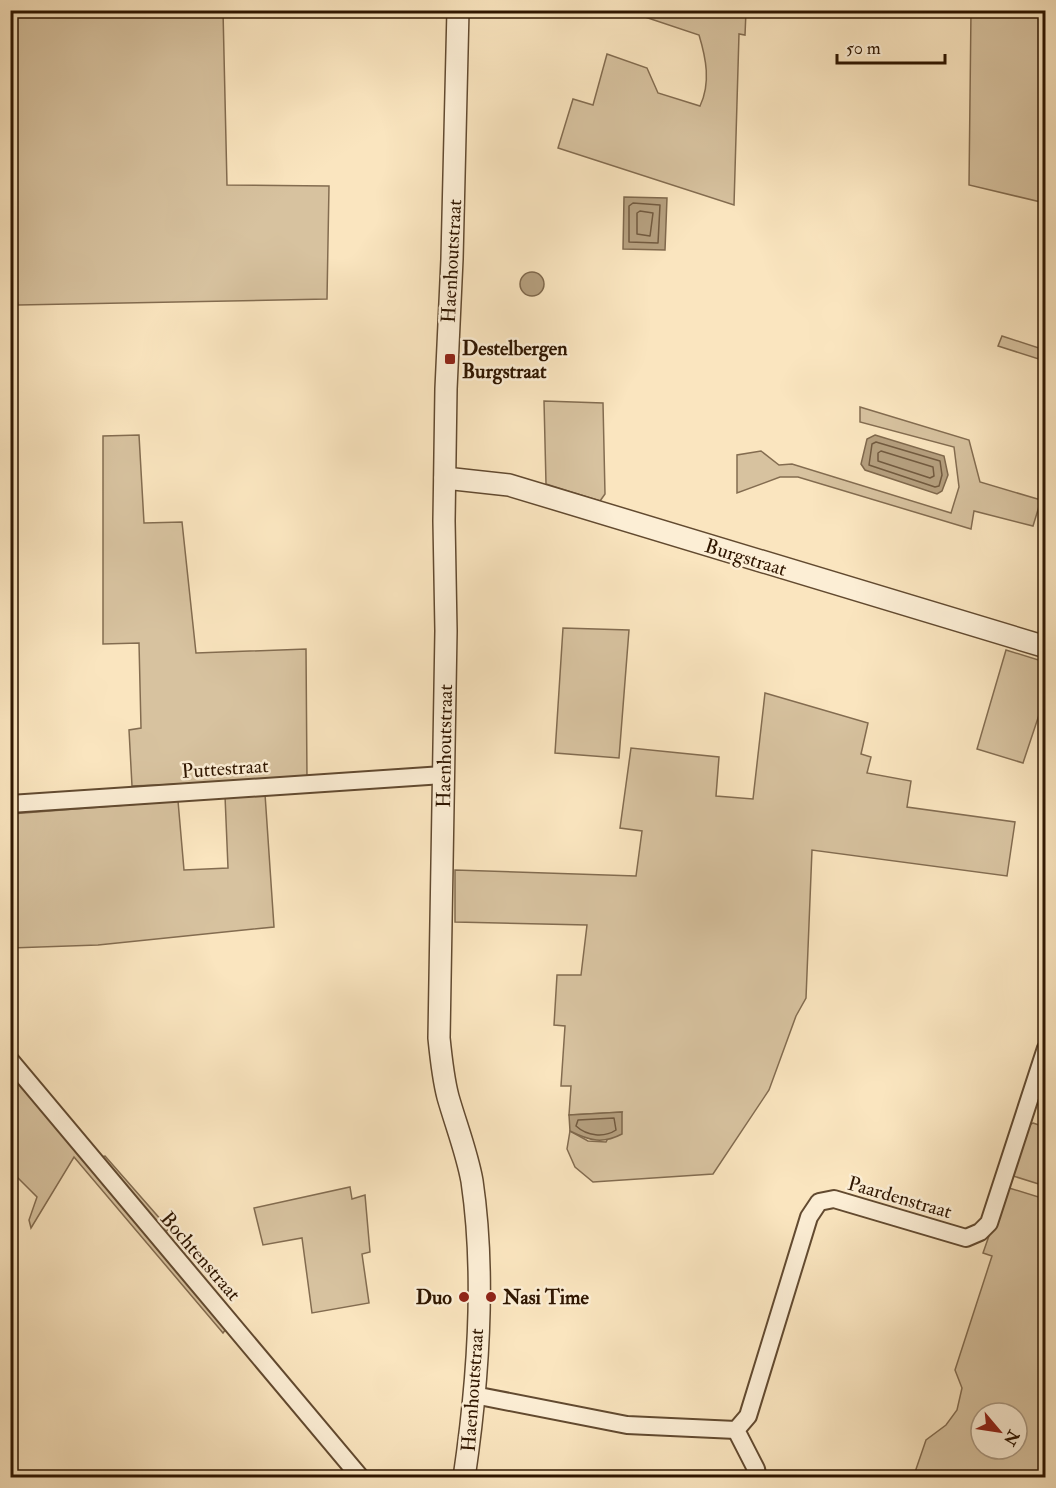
<svg xmlns="http://www.w3.org/2000/svg" width="1056" height="1488" font-family="'IM FELL Double Pica',serif">
	<style>
		.green { fill: #d7c29f; stroke: #836c50; stroke-width: 1.5; fill-rule: evenodd }
		.water { fill: #b59f7e; stroke: #7f684c; stroke-width: 1.5 }
		.lines { fill: none; stroke-linecap: round; stroke-linejoin: round }
		.shore { stroke: #725a3f; stroke-width: 1.5 }
		.minor-casing { stroke: #624a30; stroke-width: 20 }
		.tertiary-casing { stroke: #624a30; stroke-width: 24 }
		.minor { stroke: #fceed5; stroke-width: 16 }
		.tertiary { stroke: #fceed5; stroke-width: 21 }
		.poi-dot { fill: #8f2418; stroke: #fceed5; stroke-width: 2 }
		.labels { text-anchor: middle; stroke-width: 5; stroke-linejoin: round; paint-order: stroke }
		.street-label { font-size: 20px; fill: #2f1600; stroke: #fceed5 }
		.poi-label { font-size: 20px; font-weight: bold; fill: #2f1600; stroke: #fceed5; text-anchor: start }
	</style>
	<rect width="100%" height="100%" fill="#fae5bf"/>
	<filter id="stains"><feTurbulence type="fractalNoise" baseFrequency=".00333" numOctaves="4"/><feColorMatrix values="0 0 0 0 .2 0 0 0 0 .09 0 0 0 0 .02 0 0 0 .5 -.17"/></filter>
	<radialGradient id="worn" r=".72"><stop offset=".6" stop-color="#630" stop-opacity="0"/><stop offset="1" stop-color="#630" stop-opacity=".3"/></radialGradient>
	<g class="green">
		<polygon points="10,11 223,11 227,185 329,186 327,299 18,305 10,263"/>
		<path d="M627,11H746L745,35L739,34L734,205L558,148L573,99L593,105L607,54L647,68L658,93L700,106C711,83 706,58 699,35Z"/>
		<polygon points="971,11 1045,11 1045,203 969,185"/>
		<polygon points="1002,336 1045,350 1045,361 998,346"/>
		<polygon points="544,401 603,403 605,494 600,501 546,484"/>
		<polygon points="860,407 969,440 980,482 1041,500 1033,526 974,511 971,529 798,477 780,477 737,493 737,455 761,451 779,465 792,464 951,513 959,487 954,447 860,422"/>
		<polygon points="139,435 144,523 182,522 196,653 306,649 307,779 132,786 129,730 141,728 139,643 103,644 103,436"/>
		<polygon points="563,628 629,630 619,758 555,753"/>
		<polygon points="1006,650 1045,662 1045,697 1023,763 977,749"/>
		<polygon points="765,693 868,723 861,754 871,757 867,773 911,781 907,807 1015,822 1007,876 812,850 806,998 796,1016 769,1090 713,1174 593,1182 575,1167 567,1149 570,1131 588,1141 606,1142 622,1112 569,1115 571,1086 561,1086 565,1026 554,1025 557,975 581,975 587,925 455,922 455,870 636,876 642,831 620,828 631,748 719,757 716,796 753,799"/>
		<polygon points="265,794 274,927 98,945 11,948 11,814 178,801 184,870 228,868 225,796"/>
		<polygon points="12,1072 228,1326 223,1333 74,1157 31,1228 29,1220 37,1197 11,1171"/>
		<polygon points="1033,1123 1045,1127 1045,1186 1010,1175 1027,1126"/>
		<polygon points="105,1156 169,1229 164,1233 96,1158"/>
		<polygon points="350,1187 352,1199 365,1195 370,1252 362,1254 369,1303 312,1313 302,1238 263,1245 254,1208"/>
		<path d="M1006,1187L1045,1199V1477L913,1478L926,1440L946,1425L957,1410L962,1388L955,1370L992,1256L983,1253ZM981,1413H1017V1449H981Z"/>
	</g>
	<g class="water">
		<polygon points="624,197 667,198 665,250 623,249"/>
		<circle cx="532" cy="284" r="12"/>
		<polygon points="875,435 944,456 948,475 942,491 937,494 865,470 861,464 867,439"/>
		<path d="M622,1112V1134C603,1144 590,1141 570,1131L569,1115Z"/>
	</g>
	<g class="lines">
		<g class="shore">
			<polygon points="633,203 660,205 658,243 629,242 629,206"/>
			<polygon points="640,211 653,213 650,236 637,234 637,213"/>
			<polygon points="876,442 940,461 942,475 939,486 935,487 869,465 872,444"/>
			<polygon points="881,451 933,467 934,476 930,478 878,461 878,453"/>
			<path d="M614,1118L616,1130C604,1138 587,1136 576,1126L578,1120Z"/>
		</g>
		<defs>
			<g id="minor">
				<polyline points="10,804 443,775"/>
				<polyline points="10,1060 361,1478"/>
				<polyline points="474,1395 627,1425 736,1430"/>
				<polyline points="758,1478 756,1469 736,1430 748,1416 809,1217 819,1202 834,1199 966,1238 980,1232 989,1223 1046,1048"/>
			</g>
			<g id="tertiary">
				<path d="M458,10L452,259L446,389L444,521L446,631L439,1038C441,1058 443,1078 448,1097C456,1125 467,1153 472,1181C486,1276 478,1383 464,1478"/>
				<polyline points="445,478 509,485 1046,647"/>
			</g>
		</defs>
		<use href="#minor" class="minor-casing"/>
		<use href="#tertiary" class="tertiary-casing"/>
		<use href="#minor" class="minor"/>
		<use href="#tertiary" class="tertiary"/>
	</g>
	<g class="poi-dot">
		<rect x="444" y="353" width="12" height="12" rx="3"/>
		<circle cx="464" cy="1297" r="6"/>
		<circle cx="491" cy="1297" r="6"/>
	</g>
	<g class="labels">
		<g class="street-label">
			<text transform="translate(451 261) rotate(-87)" y="7">Haenhoutstraat</text>
			<text transform="translate(746 557) rotate(17)" y="7">Burgstraat</text>
			<text transform="translate(444 746) rotate(-89)" y="7">Haenhoutstraat</text>
			<text transform="translate(225 768) rotate(-4)" y="7">Puttestraat</text>
			<text transform="translate(900 1197) rotate(16)" y="7">Paardenstraat</text>
			<text transform="translate(201 1256) rotate(49)" y="7">Bochtenstraat</text>
			<text transform="translate(472 1390) rotate(-86)" y="7">Haenhoutstraat</text>
		</g>
		<g class="poi-label">
			<text x="462" y="355">Destelbergen<tspan x="462" dy="23">Burgstraat</tspan></text>
			<text x="452" y="1304" text-anchor="end">Duo</text>
			<text x="503" y="1304">Nasi Time</text>
		</g>
	</g>
	<rect width="1056" height="1488" fill="none" stroke="#fae5bf" stroke-width="36"/>
	<rect x="12" y="12" width="1032" height="1464" fill="none" stroke="#2f1600" stroke-width="3"/>
	<rect x="18" y="18" width="1020" height="1452" fill="none" stroke="#2f1600" stroke-width="1.5"/>
	<g transform="translate(999 1431) rotate(119)"><circle r="28" fill="#fceed5" stroke="#aa9880" stroke-width="1.5"/>
	<path d="M0-4.5L10 22L0 15L-10 22Z" fill="#8f2418"/>
	<text y="-9" font-size="16" font-weight="bold" text-anchor="middle" fill="#2f1600">N</text>
	</g>
	<path d="M837 54v9h108v-9" fill="none" stroke="#2f1600" stroke-width="3"/>
	<text x="846" y="54" font-size="18" fill="#2f1600" stroke="#fceed5" stroke-width="4.5" paint-order="stroke">50 m</text>
	<rect width="100%" height="100%" filter="url(#stains)"/>
	<rect width="100%" height="100%" fill="url(#worn)"/>
</svg>
